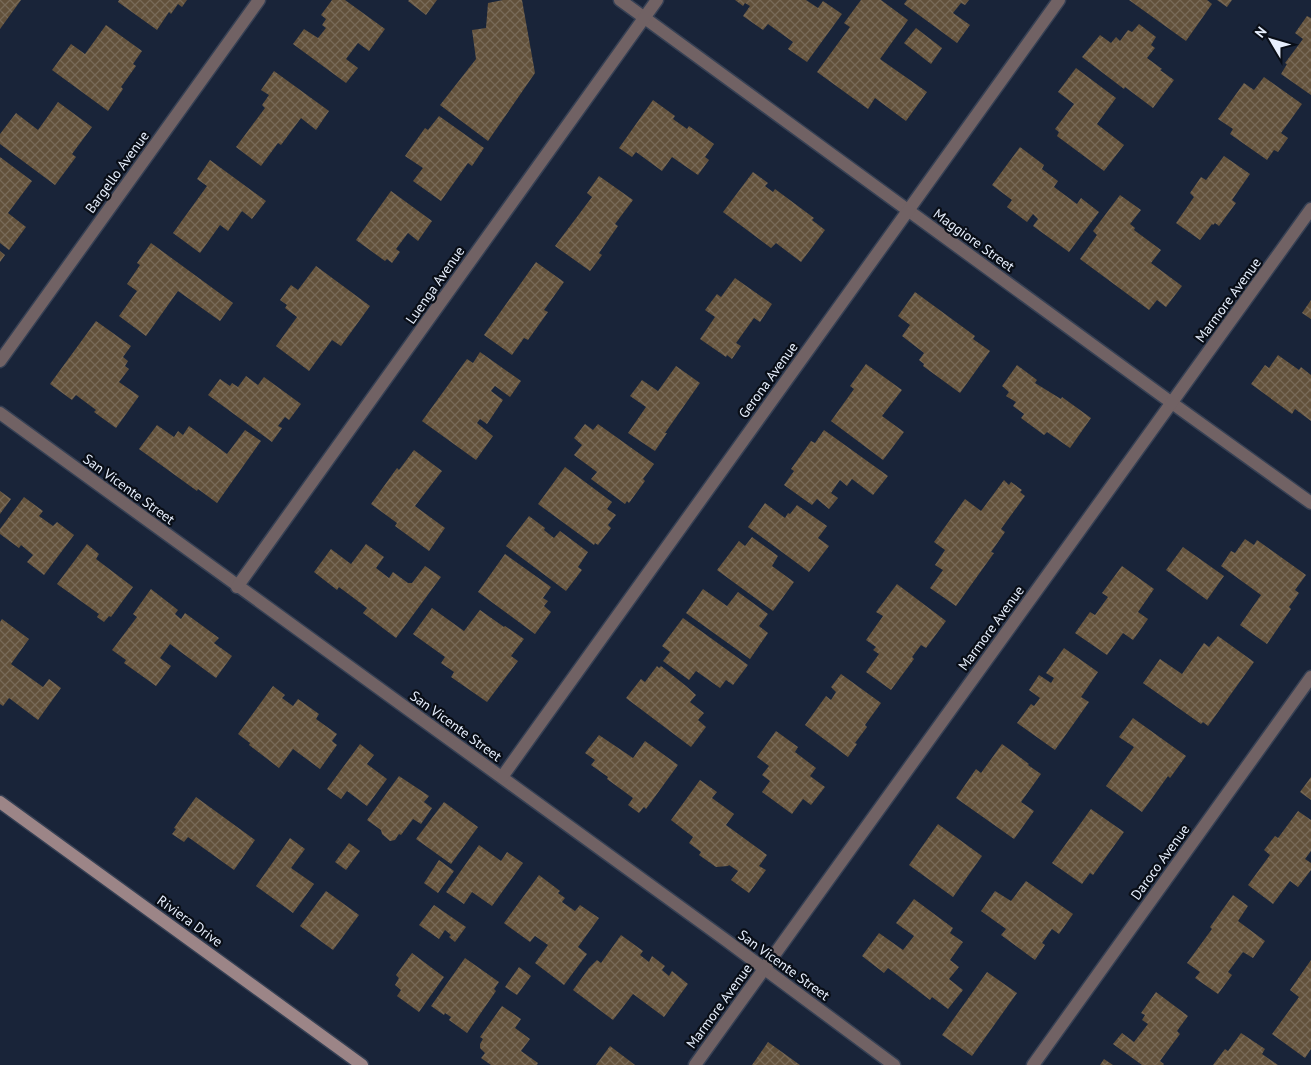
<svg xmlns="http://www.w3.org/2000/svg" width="1311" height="1065" font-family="'PT Sans',sans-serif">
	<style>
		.building { fill: url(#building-cross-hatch) }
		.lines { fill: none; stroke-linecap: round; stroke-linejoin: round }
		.street-casing { stroke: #364054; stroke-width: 15 }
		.secondary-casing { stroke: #364054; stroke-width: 15 }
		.street { stroke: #716264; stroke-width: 12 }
		.secondary { stroke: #9c8587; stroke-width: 12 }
		.labels { text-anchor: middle; stroke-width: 4.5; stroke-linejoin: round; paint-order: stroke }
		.street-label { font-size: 14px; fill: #e7effd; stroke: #090e17 }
	</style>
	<defs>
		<pattern id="building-cross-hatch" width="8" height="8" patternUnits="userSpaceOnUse" patternTransform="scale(1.25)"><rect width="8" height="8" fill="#62513b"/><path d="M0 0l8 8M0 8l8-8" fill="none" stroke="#786a58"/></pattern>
	</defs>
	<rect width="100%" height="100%" fill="#192439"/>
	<g class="building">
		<polygon points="0,0 21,0 0,29"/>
		<polygon points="119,0 187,0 182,7 178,4 171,14 169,12 157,30 118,2"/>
		<polygon points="332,0 345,0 385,29 369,51 358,43 346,59 358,68 346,83 293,44 304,29 318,38 326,28 322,25 326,19 321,15"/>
		<polygon points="409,0 437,0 426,15 408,1"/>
		<polygon points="503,0 522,0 535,73 488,141 440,105 476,59 472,30 486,28 488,3"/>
		<polygon points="735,0 806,0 818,8 823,1 842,14 807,62 788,49 793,42 768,24 763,30 743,16 750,6 745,3 743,6"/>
		<polygon points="861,0 881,0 908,20 880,59 927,92 906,121 875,98 868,109 817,72 850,27 844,23"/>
		<polygon points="907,0 969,0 965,5 961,3 953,13 970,25 957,43 904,4"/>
		<polygon points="1129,0 1207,0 1212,4 1186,41"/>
		<polygon points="1217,0 1232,0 1227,7"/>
		<polygon points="1307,16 1311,18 1311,95 1281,74 1287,64 1285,63 1303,39 1295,33"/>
		<polygon points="1139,24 1156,37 1151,45 1155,48 1147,58 1162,69 1160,70 1174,80 1153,108 1125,87 1124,89 1082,57 1100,35 1111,43 1116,37 1120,41 1128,30 1132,32"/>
		<polygon points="106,25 142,51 133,64 136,66 121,87 123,89 108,111 52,70 71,44 85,54"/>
		<polygon points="916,28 942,48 931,64 904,43"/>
		<polygon points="1076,68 1116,98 1097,124 1124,145 1104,171 1057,136 1059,132 1055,129 1074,104 1058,92"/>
		<polygon points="274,71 329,111 316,130 301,118 281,145 278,143 261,166 236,147 265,108 262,105 269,95 261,90"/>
		<polygon points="1264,77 1302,104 1281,133 1288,138 1278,152 1274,150 1267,160 1230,134 1233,129 1218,119 1244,83 1254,90"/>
		<polygon points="653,100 675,116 673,119 687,129 689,126 714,144 705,157 709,160 698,175 672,157 662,171 636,152 632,157 619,148"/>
		<polygon points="58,102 92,127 72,154 76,157 55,185 0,144 0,134 16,113 38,130"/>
		<polygon points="439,116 484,148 472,166 468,163 441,201 413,181 423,168 405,156 425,128 428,130"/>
		<polygon points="1020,147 1044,165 1042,169 1058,181 1054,187 1077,204 1081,198 1099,212 1069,252 1033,226 1038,219 1033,214 1027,222 1007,207 1012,200 992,185"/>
		<polygon points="1224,156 1250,174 1232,200 1236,203 1219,226 1215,223 1213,225 1212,224 1200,240 1176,223 1194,197 1190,193 1201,177 1206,180"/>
		<polygon points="0,157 32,181 8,213 26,227 9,250 0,243"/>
		<polygon points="210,160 266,201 252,219 242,211 228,231 220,225 200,253 173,233 207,186 197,179"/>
		<polygon points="753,172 768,183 765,186 773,192 775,189 814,218 812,220 825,230 801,262 776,243 771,248 723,212"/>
		<polygon points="599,176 633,200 615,224 618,226 599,253 602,255 590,271 555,246 592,197 587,193"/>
		<polygon points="391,191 432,221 418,241 408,233 396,249 400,252 392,263 387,259 385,261 356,240"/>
		<polygon points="1120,195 1141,210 1130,224 1135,228 1134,230 1161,250 1151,263 1182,286 1166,307 1157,300 1149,310 1080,259 1097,235 1093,231"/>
		<polygon points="151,243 233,303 220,321 178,291 146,336 119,316 137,291 127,284 140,265 137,263"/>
		<polygon points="0,251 5,255 0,262"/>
		<polygon points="536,262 564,282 544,310 548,312 528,340 524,338 512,355 484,335"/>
		<polygon points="316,266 370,306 341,346 332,340 309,371 276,346 297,317 285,308 287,305 280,300 291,285 298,290"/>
		<polygon points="735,278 772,304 760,322 754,318 736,343 741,346 732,359 727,355 726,357 700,339 715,317 705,310 717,294 721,297"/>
		<polygon points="915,292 975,336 973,339 990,351 960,393 923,366 924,364 919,360 924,353 902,336 910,325 898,316"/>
		<polygon points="1311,300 1311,319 1302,313"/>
		<polygon points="96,321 131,346 123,357 128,361 125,366 129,369 119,382 139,396 116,428 94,412 96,410 76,395 72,400 50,384"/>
		<polygon points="480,352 521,381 510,397 495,386 491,391 503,400 487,424 480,419 477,423 493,436 476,460 422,421 467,359 473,363"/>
		<polygon points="1278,355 1299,370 1301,367 1311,375 1311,421 1295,409 1292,414 1251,384 1265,365 1269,368"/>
		<polygon points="866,364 902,390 882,416 904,432 883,460 831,421 854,389 850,386"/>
		<polygon points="1017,365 1037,380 1035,383 1061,399 1062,397 1091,418 1070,448 1047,432 1044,435 1021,418 1024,414 1013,406 1016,402 1006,396 1009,392 1002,386"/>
		<polygon points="676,366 700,383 665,433 667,433 655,451 628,433 646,407 630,396 642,380 658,391"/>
		<polygon points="246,376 258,385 264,377 301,404 289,420 285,417 278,426 282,428 272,442 208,395 220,379 230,386 232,383 238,387"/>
		<polygon points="585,424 593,430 598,424 654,464 643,479 645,481 629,503 627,501 625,504 591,479 597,472 574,455 582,445 574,438"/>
		<polygon points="157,425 174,437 178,431 183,435 189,426 227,454 245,430 261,441 217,503 198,489 197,491 139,449"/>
		<polygon points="824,430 888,476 873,495 852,479 847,486 840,480 831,493 838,498 829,509 817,499 812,505 784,485 794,471 791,469 811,441 815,443"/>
		<polygon points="414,450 442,471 415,506 445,528 429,551 395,526 397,523 371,504 397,468 399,470"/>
		<polygon points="565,467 612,502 607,509 616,515 608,525 611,528 598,545 595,543 594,545 538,504"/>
		<polygon points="1004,480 1009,485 1011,482 1022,490 1020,492 1025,496 1001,529 1005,532 991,552 994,553 956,606 930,588 943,570 935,565 945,550 934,542 965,499 981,511"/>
		<polygon points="0,491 11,499 0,514"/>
		<polygon points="24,497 43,511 39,516 53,526 57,522 74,535 44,575 27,562 33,555 21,545 19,548 0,534 0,529"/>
		<polygon points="765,503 785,518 788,513 790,514 797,505 827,526 818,538 829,546 809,572 748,527"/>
		<polygon points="529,516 545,528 544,530 554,538 560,531 588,552 578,567 582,570 566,591 506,546"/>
		<polygon points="752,537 778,556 772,566 794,582 773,611 717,570 739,541 745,546"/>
		<polygon points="1245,539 1254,545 1257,540 1306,575 1295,590 1299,593 1289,607 1291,609 1267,644 1240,625 1261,595 1221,566 1231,551 1235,553"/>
		<polygon points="87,544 99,554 96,559 133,587 111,617 109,616 104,622 97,617 99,614 57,584"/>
		<polygon points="366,544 384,557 376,568 389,578 393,572 408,583 412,583 425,566 441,577 396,638 363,613 367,608 339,587 337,590 314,572 331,549 351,564"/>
		<polygon points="1183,547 1224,576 1207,600 1166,570"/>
		<polygon points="505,554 551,587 543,598 548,601 544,606 551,612 535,634 478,592"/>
		<polygon points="1122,566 1154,589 1138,612 1148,619 1133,640 1123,633 1107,655 1075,633 1090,612 1095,615 1108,597 1102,593"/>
		<polygon points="897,584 946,621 926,648 921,645 912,657 914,659 891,690 866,672 879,654 873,650 876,647 866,640 883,616 876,612"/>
		<polygon points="151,589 178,610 175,614 181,619 185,613 219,638 214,643 232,656 216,678 170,644 160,658 171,666 156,686 124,663 126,660 112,650 137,617 133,614"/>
		<polygon points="703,589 727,606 738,592 768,614 759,626 768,633 750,659 686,613"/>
		<polygon points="432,608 464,631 480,610 504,627 505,626 524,639 511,656 518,661 487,702 451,677 454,672 441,663 445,657 413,634"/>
		<polygon points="683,618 748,665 733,685 726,680 720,688 696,671 689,680 663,661 670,652 662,646"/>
		<polygon points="2,619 29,639 11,664 43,687 49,679 61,688 38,720 9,698 3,706 0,704 0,622"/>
		<polygon points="1218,636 1254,662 1208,726 1203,722 1201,724 1143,683 1160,659 1182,674 1204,643 1209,647"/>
		<polygon points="1064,648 1098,672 1081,697 1089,702 1055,750 1017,723 1031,704 1034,706 1040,698 1029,690 1039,675 1051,683 1054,678 1046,673"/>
		<polygon points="657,666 659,668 661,666 686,686 696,695 690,702 704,713 698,720 706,727 691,747 626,698 641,679 645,682"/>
		<polygon points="841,674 881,703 865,725 867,727 855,743 857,744 848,757 805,725 826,696 831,700 836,692 831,687"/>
		<polygon points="273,686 285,695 282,698 293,706 298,699 319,714 316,719 337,734 332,741 337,745 320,769 293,749 279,768 249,745 250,743 238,734"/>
		<polygon points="1133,718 1186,756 1170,778 1168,776 1142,812 1106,786 1134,747 1119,737"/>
		<polygon points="776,731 798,747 795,752 816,768 810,776 825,787 811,805 803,799 792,814 762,792 770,781 762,775 769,766 757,757"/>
		<polygon points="599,735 633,758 645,741 678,765 646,809 644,807 639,813 628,805 633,798 607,779 608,777 591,765 595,760 585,753"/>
		<polygon points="360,744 374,755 367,764 387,779 367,806 347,791 341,799 327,789"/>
		<polygon points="1002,744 1029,764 1028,765 1041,774 1021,802 1034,811 1014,839 956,798 976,769 981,773"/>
		<polygon points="399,776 429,796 424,802 432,808 421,824 413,819 401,835 399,834 395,840 390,841 382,834 381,830 367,820"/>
		<polygon points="1311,777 1311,800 1300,792"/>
		<polygon points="700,780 717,792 712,798 734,814 726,825 767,855 759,866 766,870 749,893 731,880 738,871 729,865 728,866 716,867 699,855 701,852 689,843 693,837 671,820"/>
		<polygon points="196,797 255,840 234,870 188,837 184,842 172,834 176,829 174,828"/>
		<polygon points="444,802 478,827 451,864 416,839"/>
		<polygon points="1091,809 1124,832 1093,875 1090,873 1082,884 1052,863"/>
		<polygon points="1298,811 1311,820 1311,851 1305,859 1311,863 1311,870 1298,887 1290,881 1273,904 1248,885 1270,855 1264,850 1275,836 1278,838"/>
		<polygon points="938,824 982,856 953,897 909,865"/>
		<polygon points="290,838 305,849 291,868 314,884 293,913 256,886"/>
		<polygon points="349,843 360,851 346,870 335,862"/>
		<polygon points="479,845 501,861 507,852 523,863 492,906 472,892 464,904 446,892"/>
		<polygon points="439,860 454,871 438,893 424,883"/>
		<polygon points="539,875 560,891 558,893 565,898 562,902 575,911 580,905 599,918 578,947 587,954 564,985 535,963 548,945 535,936 530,942 504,923"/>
		<polygon points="1026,881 1073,914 1059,934 1052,929 1042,943 1045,945 1035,960 1001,935 1006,929 981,911 995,891 1011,901"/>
		<polygon points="326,891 359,915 333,950 300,926"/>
		<polygon points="1233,895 1248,906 1238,921 1265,941 1253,958 1243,952 1228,972 1232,975 1218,994 1195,978 1200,972 1187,963 1212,929 1210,927"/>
		<polygon points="914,899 953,928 950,933 963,942 950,960 959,967 949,979 963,990 948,1009 932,997 930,1000 888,968 884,973 862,956 879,933 903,950 914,936 896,923"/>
		<polygon points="434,905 466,927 455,942 449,937 451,935 445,930 439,939 419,925"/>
		<polygon points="621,935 643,951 640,955 649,962 652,956 665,966 662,970 669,976 672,971 688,984 664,1017 633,994 613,1020 573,990 589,968 597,960 601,963"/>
		<polygon points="412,953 444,977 419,1012 397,996 401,990 395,985 399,978 396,975"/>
		<polygon points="465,958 499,982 494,989 496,991 467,1033 449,1020 451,1017 445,1013 444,1015 431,1006"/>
		<polygon points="1311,960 1311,1049 1305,1058 1272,1034 1299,997 1290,990"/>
		<polygon points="519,967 531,976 517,995 505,987"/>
		<polygon points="987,972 1017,993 972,1056 942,1035"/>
		<polygon points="1156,992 1188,1016 1177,1031 1180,1034 1160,1061 1164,1064 1163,1065 1142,1065 1113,1044 1122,1033 1134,1042 1148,1024 1142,1020 1145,1015 1141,1013"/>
		<polygon points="502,1006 521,1019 515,1028 530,1039 521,1051 538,1063 537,1065 491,1065 481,1058 485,1053 480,1048 480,1044 483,1039 480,1037"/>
		<polygon points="1241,1033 1265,1049 1262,1054 1278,1065 1213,1065 1225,1049 1228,1051"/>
		<polygon points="768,1042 800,1065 752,1065"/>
		<polygon points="610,1046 635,1065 596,1065"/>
		<polygon points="1104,1059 1113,1065 1100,1065"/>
	</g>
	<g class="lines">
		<defs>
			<g id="street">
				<polyline points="620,0 1172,403 1311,503"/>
				<polyline points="0,361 259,0"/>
				<polyline points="0,413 727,941 894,1065"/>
				<polyline points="237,587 657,0"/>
				<polyline points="502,777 1059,0"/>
				<polyline points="695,1065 1311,209"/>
				<polyline points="1033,1065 1311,677"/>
			</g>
			<polyline id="secondary" points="0,802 362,1065"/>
		</defs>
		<use href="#street" class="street-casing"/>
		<use href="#secondary" class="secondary-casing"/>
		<use href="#street" class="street"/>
		<use href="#secondary" class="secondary"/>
	</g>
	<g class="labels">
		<g class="street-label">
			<text transform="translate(117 172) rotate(-54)" y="5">Bargello Avenue</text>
			<text transform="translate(974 240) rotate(36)" y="5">Maggiore Street</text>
			<text transform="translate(435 285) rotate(-55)" y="5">Luenga Avenue</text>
			<text transform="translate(1228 300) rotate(-54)" y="5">Marmore Avenue</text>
			<text transform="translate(768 380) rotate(-54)" y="5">Gerona Avenue</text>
			<text transform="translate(129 489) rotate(36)" y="5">San Vicente Street</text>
			<text transform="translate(991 628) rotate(-54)" y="5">Marmore Avenue</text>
			<text transform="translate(456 726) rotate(36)" y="5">San Vicente Street</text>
			<text transform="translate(1160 862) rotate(-54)" y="5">Daroco Avenue</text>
			<text transform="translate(190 921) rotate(36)" y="5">Riviera Drive</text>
			<text transform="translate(784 965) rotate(36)" y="5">San Vicente Street</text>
			<text transform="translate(719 1006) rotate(-54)" y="5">Marmore Avenue</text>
		</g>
	</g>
	<g transform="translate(1271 40) rotate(308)" stroke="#090e17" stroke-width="4" paint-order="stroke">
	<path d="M0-4L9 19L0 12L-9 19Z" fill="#e7effd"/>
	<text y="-8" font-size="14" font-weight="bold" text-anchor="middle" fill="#e7effd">N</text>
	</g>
</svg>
